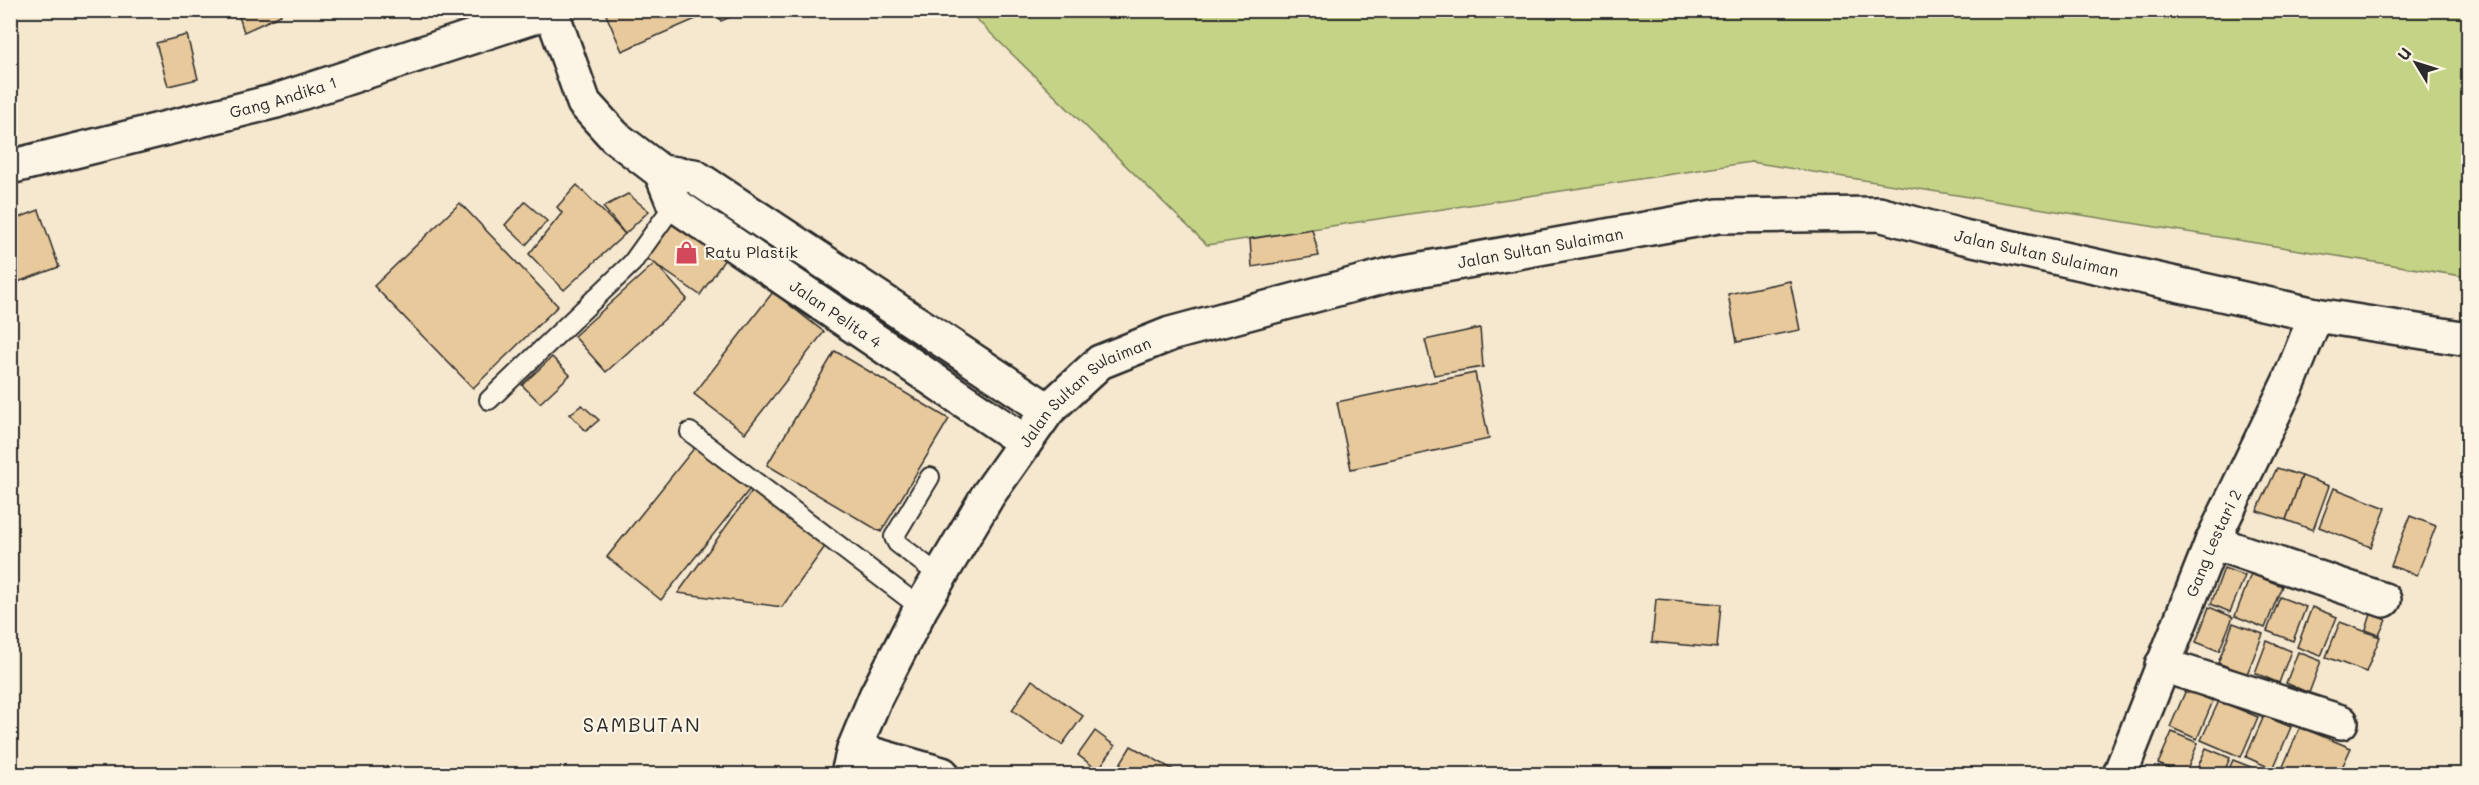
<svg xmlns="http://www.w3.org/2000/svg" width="2479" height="785" font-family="Mali,sans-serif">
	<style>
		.green { fill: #c5d387; stroke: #787f59; stroke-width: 1.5 }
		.building { fill: #e8c99b; stroke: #2b2b2b; stroke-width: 1.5 }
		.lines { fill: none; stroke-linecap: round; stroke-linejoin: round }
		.service-casing { stroke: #2b2b2b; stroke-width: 22 }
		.minor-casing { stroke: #2b2b2b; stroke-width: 38 }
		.tertiary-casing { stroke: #2b2b2b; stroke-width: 38 }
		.secondary-casing { stroke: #2b2b2b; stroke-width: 38 }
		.service { stroke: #fcf5e5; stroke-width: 18 }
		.minor { stroke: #fcf5e5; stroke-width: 33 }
		.tertiary { stroke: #fcf5e5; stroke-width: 33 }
		.secondary { stroke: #fcf5e5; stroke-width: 33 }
		.labels { text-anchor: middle; stroke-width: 4.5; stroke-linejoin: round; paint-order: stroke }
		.street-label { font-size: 16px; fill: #2b2b2b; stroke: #fcf5e5 }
		.poi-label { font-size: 16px; fill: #2b2b2b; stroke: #fcf5e5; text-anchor: start }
		.quarter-label { font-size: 20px; letter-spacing: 1.5px; fill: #2b2b2b; stroke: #fcf5e5 }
	</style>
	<rect width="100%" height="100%" fill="#f6e8cf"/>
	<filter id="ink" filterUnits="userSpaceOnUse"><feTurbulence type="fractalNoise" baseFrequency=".0167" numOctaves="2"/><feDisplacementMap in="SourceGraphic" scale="12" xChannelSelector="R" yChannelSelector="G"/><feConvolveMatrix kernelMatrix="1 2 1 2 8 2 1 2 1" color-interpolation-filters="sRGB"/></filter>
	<g filter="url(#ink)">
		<polygon class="green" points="968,11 2468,11 2468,277 1751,162 1207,245"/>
		<g class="building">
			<polygon points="237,10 279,10 281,15 244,32"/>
			<polygon points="480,10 521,10 488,27"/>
			<polygon points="604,10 714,10 714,11 622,51"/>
			<polygon points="716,10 746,10 721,21"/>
			<polygon points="187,35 198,79 168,86 156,43"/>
			<polygon points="577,185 625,234 564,290 529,254 562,213 557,207"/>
			<polygon points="628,194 649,211 625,234 603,207"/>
			<polygon points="525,202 547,221 526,245 505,225"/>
			<polygon points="460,203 558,306 473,388 374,286"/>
			<polygon points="675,209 732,249 700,295 642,255"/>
			<polygon points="39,210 59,267 15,283 10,270 10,221"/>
			<polygon points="1312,229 1319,256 1252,267 1250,239"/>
			<polygon points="655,263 687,299 606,372 574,336"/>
			<polygon points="1790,281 1800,330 1737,342 1728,294"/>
			<polygon points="773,292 824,332 745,433 694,394"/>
			<polygon points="1480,328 1483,367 1434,375 1425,340"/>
			<polygon points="835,351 949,419 881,532 767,465"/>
			<polygon points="552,357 570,375 540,403 522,385"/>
			<polygon points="1475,373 1489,439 1351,469 1337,402"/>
			<polygon points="582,405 599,420 586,431 570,414"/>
			<polygon points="699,442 753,485 661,600 607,557"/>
			<polygon points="2277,468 2302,476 2286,520 2257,511"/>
			<polygon points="2302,476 2329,486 2313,530 2286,520"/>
			<polygon points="754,488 829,541 782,607 678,593"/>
			<polygon points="2334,488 2386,508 2371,547 2319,527"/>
			<polygon points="2410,516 2436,526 2417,575 2391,566"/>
			<polygon points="2224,568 2245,576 2230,612 2211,604"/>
			<polygon points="2251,574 2282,586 2265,628 2235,616"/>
			<polygon points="2280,597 2306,607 2293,641 2267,631"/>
			<polygon points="1656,599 1721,604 1717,648 1652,642"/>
			<polygon points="2209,607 2233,617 2219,651 2196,642"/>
			<polygon points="2312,607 2337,617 2321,656 2297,647"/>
			<polygon points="2371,614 2386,620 2379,635 2366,630"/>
			<polygon points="2340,622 2380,637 2366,672 2326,657"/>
			<polygon points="2233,623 2263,634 2247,674 2218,663"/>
			<polygon points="2267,641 2291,651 2279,683 2255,673"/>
			<polygon points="2298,652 2321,661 2309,693 2286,683"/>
			<polygon points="1032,680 1083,716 1062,745 1012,710"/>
			<polygon points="2186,690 2213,701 2197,739 2170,727"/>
			<polygon points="2219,701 2258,717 2241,757 2201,740"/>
			<polygon points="2264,716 2291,727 2273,769 2246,757"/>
			<polygon points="2300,727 2351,748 2339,774 2296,774 2282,769"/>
			<polygon points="1095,731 1115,746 1098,770 1078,755"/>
			<polygon points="2172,732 2198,743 2185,774 2158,764"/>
			<polygon points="1131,746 1181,774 1114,774"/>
			<polygon points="2206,748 2230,758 2223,774 2195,774"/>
			<polygon points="2233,760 2256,769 2254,774 2227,774"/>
		</g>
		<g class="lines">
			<defs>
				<g id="service">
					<polyline points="489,400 632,263 678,199"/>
					<polyline points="690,432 921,608"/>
					<polyline points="930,477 894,537 897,543 940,576"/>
				</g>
				<g id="minor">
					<path id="s1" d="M10,167L276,101L551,11"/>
					<polyline points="2212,542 2384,600"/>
					<polyline points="2162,665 2341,722"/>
					<polyline points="854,749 942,774"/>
					<path id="s2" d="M2120,774L2212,542L2289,382L2316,315"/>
				</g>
				<g id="tertiary">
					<polyline points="551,10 584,103 615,137 661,172 694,176 1048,410"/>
					<path id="s3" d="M661,172L674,204L1025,442"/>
				</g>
				<g id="secondary">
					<path id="s4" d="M848,774L854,749L876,696L921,608L988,495L1048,410L1100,362L1170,334L1389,275L1718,216L1879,214L1964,237L2316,315L2468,339"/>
				</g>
			</defs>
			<use href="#service" class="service-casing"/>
			<use href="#minor" class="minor-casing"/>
			<use href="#tertiary" class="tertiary-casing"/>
			<use href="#secondary" class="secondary-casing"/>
			<use href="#service" class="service"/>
			<use href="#minor" class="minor"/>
			<use href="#tertiary" class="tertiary"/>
			<use href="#secondary" class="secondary"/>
		</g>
	</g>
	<defs>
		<symbol id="shop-bare" viewBox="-9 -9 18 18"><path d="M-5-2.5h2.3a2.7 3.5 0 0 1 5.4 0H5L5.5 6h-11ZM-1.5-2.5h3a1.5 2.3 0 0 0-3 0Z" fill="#d1495b" stroke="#fcf5e5" stroke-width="2.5" paint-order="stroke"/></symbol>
	</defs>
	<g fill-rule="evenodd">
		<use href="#shop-bare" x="670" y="236" width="33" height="33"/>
	</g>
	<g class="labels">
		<g class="street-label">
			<text dy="6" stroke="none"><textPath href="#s1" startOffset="282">Gang Andika 1</textPath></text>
			<text dy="6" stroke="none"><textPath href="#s4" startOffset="944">Jalan Sultan Sulaiman</textPath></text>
			<text dy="6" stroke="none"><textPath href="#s4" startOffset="1448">Jalan Sultan Sulaiman</textPath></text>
			<text dy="6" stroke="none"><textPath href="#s3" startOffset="230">Jalan Pelita 4</textPath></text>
			<text dy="6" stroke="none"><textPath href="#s4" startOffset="458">Jalan Sultan Sulaiman</textPath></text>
			<text dy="6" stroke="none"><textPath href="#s2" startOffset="249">Gang Lestari 2</textPath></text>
		</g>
		<g class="poi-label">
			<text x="705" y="258">Ratu Plastik</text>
		</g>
		<g class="quarter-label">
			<text x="642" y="732">SAMBUTAN</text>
		</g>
	</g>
	<rect width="2479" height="785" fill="none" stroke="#fcf5e5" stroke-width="36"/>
	<rect x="18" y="18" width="2443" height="749" fill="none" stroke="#2b2b2b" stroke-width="2" filter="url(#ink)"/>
	<g transform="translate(2416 63) rotate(308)" stroke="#fcf5e5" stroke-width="4.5" paint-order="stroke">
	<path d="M0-4.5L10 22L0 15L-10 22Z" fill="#2b2b2b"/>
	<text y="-9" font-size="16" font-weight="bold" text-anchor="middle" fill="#2b2b2b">U</text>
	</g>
</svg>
